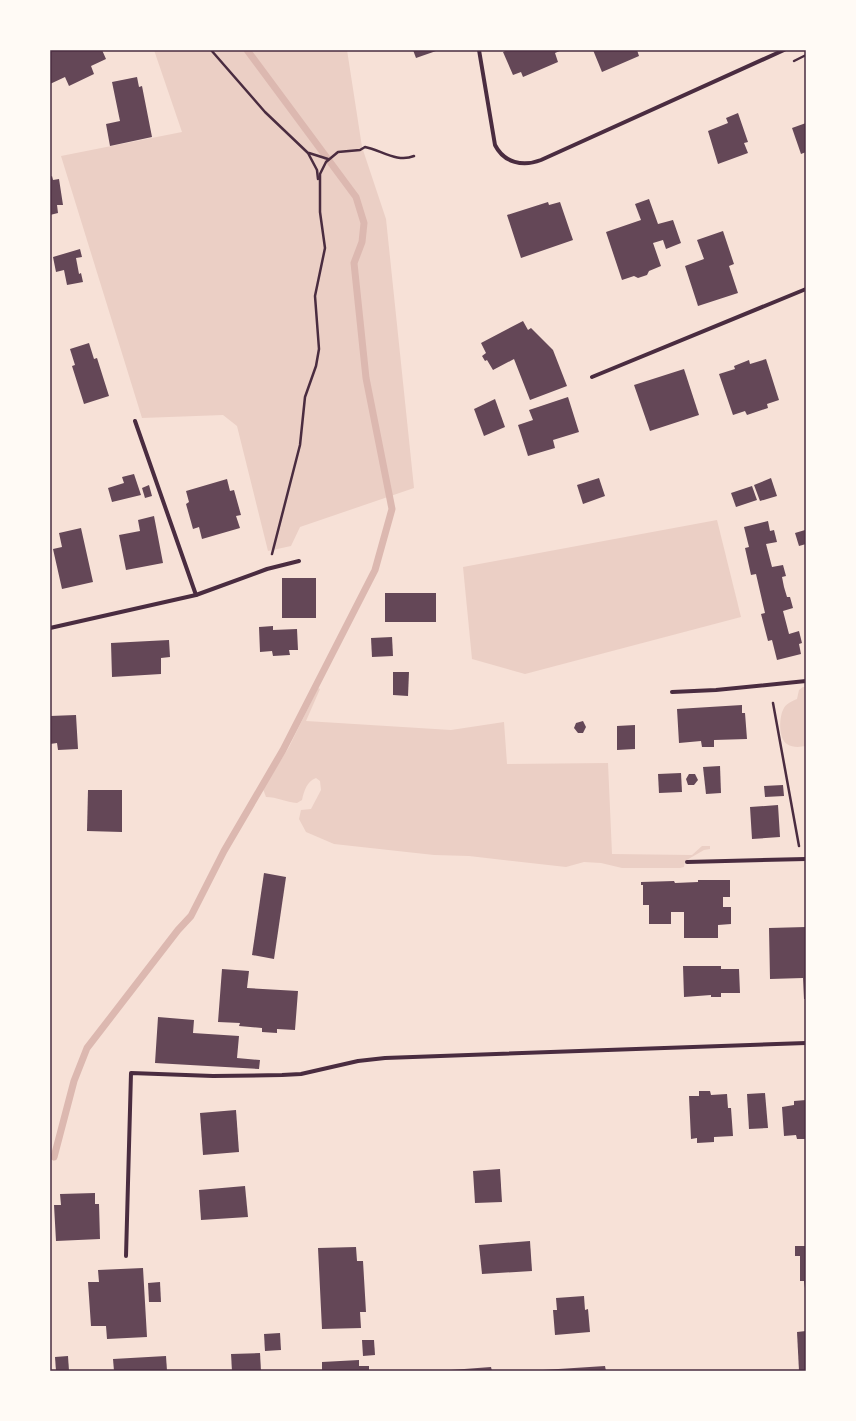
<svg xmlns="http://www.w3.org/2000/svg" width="856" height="1421" font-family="'Noto Sans',sans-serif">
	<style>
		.green { fill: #ebcfc5 }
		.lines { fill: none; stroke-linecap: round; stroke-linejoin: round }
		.stream { stroke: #dcb8b0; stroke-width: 7 }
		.building { fill: #644757 }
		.path { stroke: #4a2c40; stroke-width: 2.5 }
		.minor { stroke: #4a2c40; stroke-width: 4 }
		.neatline { fill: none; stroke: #4a2c40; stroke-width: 1.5 }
	</style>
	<rect width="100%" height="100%" fill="#f7e1d7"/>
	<g class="green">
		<polygon points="154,50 347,50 362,147 386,219 414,488 300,527 291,546 268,551 237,426 223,415 142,418 61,156 182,132"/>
		<polygon points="717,520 741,617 525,674 472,659 463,567"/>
		<path d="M803,687H806V746C800,747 793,748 787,744C778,738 779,716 784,708C786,704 792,701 797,699L799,690Z"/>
		<path d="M318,688L320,689L306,721L451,730L504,722L507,764L608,763L612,854L692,855L702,846H710V849L704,850L685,861L684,867L680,868H622L601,863L584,862L566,867L469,856L434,855L334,844L306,832L299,819L301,810L311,809L321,790L320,781L316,778C307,781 304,791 302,800L297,803C286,802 277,797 266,797L263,789L289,747Z"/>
	</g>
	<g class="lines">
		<polyline class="stream" points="54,1157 74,1081 87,1048 178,930 191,916 224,851 283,750 375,570 392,509 366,378 354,263 362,242 364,223 356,197 247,50"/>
	</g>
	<g class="building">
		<polygon points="50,50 102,50 106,59 91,66 94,74 69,86 65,77 50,84"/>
		<polygon points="413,50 436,50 436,51 416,58"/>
		<polygon points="507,50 562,50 555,53 558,62 523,77 521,72 513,75 503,52"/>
		<polygon points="593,50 637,50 639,56 602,72"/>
		<polygon points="137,77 139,87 142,86 152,137 110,146 106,124 120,121 112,82"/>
		<polygon points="738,113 748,142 744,143 748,153 718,164 708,131 728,123 726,118"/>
		<polygon points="806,123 806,152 801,154 792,128"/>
		<polygon points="52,176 53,180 59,179 63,205 57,205 58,213 50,215 50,177"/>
		<polygon points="649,199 658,224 673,220 681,243 666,249 663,240 653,243 661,266 649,271 647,275 638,278 634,276 622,280 606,232 641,220 635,204"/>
		<polygon points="548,202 549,205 560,202 573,240 521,258 507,215"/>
		<polygon points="723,231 734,264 729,266 738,293 698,306 685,266 704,259 697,240"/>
		<polygon points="80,249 82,257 76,258 79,274 81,273 83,282 67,285 64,270 56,272 53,257"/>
		<polygon points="523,321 528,330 531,328 553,350 567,386 530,400 514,359 493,370 487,360 485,361 482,356 486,353 481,343"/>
		<polygon points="89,343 94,359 97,358 109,396 84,404 72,366 75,365 70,349"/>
		<polygon points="766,359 779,400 767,404 768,408 747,415 745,411 733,415 719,374 735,369 734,366 749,360 750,364"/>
		<polygon points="684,369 699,415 650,431 634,385"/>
		<polygon points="568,397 579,432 553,440 555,448 528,456 518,425 533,420 529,410"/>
		<polygon points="495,399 505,427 484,436 474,409"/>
		<polygon points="134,474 141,495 112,502 108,488 124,483 122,477"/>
		<polygon points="599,478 605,496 583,504 577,485"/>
		<polygon points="771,478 777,496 760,501 754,485"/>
		<polygon points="227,479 230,491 234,490 241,515 236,516 240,528 202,539 199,527 193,529 186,504 189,502 186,491"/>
		<polygon points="149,485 152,496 145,498 142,488"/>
		<polygon points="752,486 757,500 736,507 731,493"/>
		<polygon points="154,516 163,563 126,570 119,535 140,531 138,520"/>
		<polygon points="768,521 770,531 774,530 777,542 766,544 772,567 783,565 786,576 782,577 784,587 787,597 790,597 793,608 783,611 789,634 799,631 802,643 799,644 801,654 777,660 772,640 768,641 761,614 765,613 756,574 751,575 745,548 749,547 744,527"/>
		<polygon points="81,528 93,582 62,589 53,549 62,547 59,533"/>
		<polygon points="805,530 806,544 799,546 795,533"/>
		<rect x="282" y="578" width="34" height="40"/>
		<rect x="385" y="593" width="51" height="29"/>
		<polygon points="273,626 273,630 297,629 298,650 289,650 290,655 273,656 272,651 260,652 259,627"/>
		<polygon points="392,637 393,656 372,657 371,638"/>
		<polygon points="169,640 170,657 161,658 161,674 112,677 111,643"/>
		<polygon points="393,672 409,672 408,696 393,695"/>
		<polygon points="742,705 742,713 745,713 747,739 714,740 714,747 702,747 701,741 679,743 677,709"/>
		<polygon points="76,715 78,749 58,750 57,743 50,744 50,716"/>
		<polygon points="583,721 586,727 583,733 578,733 574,728 576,723"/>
		<polygon points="635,725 635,749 617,750 617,726"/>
		<polygon points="720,766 721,793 706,794 703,767"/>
		<polygon points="681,773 682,792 659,793 658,774"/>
		<polygon points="689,774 695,774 698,780 694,785 688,785 686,779"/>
		<polygon points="783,785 784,796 765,797 764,786"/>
		<polygon points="88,790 122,790 122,832 87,831"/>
		<polygon points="778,805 780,837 752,839 750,807"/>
		<polygon points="264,873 286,877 274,959 252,955"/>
		<polygon points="698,880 730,880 730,897 723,897 723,907 731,907 731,924 718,925 718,938 684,938 684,912 671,912 671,924 649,924 649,905 643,905 643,885 641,885 641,882 674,881 675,883 698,882"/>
		<polygon points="806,927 806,999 804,999 803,978 770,979 769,928"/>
		<polygon points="683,966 721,966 721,969 739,969 740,993 721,993 721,997 711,997 711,995 684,997"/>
		<polygon points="222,969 249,971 247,988 298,991 295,1030 277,1029 277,1033 262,1032 262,1028 239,1026 240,1023 218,1022"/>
		<polygon points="158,1017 194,1020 193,1033 239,1036 237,1058 260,1060 259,1069 155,1063"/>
		<polygon points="699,1091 710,1091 711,1095 727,1094 728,1108 731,1108 733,1136 714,1137 714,1142 697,1143 697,1138 691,1139 689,1096 699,1096"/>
		<polygon points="765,1093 768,1128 749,1129 747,1094"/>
		<polygon points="806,1100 806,1139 797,1139 796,1135 784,1136 782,1107 794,1105 794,1101"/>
		<polygon points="236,1110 239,1152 203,1155 200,1113"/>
		<polygon points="500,1169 502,1202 475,1203 473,1171"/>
		<polygon points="245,1186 248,1217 201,1220 199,1190"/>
		<polygon points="95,1193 95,1204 99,1204 100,1239 56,1241 54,1205 61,1205 60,1194"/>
		<polygon points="530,1241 532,1271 482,1274 479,1245"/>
		<polygon points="795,1246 806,1246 806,1295 804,1281 800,1281 800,1256 795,1256"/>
		<polygon points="356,1247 357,1261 363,1261 366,1312 360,1312 361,1328 322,1329 318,1248"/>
		<polygon points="143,1268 147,1337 107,1339 106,1326 91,1326 88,1282 99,1282 98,1270"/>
		<polygon points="160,1282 161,1302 149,1302 148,1283"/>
		<polygon points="584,1296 585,1310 588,1309 590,1332 555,1335 553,1310 557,1310 556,1298"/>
		<polygon points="806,1331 806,1371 799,1371 797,1332"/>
		<polygon points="280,1333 281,1350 265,1351 264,1334"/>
		<polygon points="362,1340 374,1340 375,1355 363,1356"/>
		<polygon points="260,1353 261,1371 232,1371 231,1354"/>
		<polygon points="68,1356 69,1371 56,1371 55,1357"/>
		<polygon points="166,1356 167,1371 114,1371 113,1359"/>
		<polygon points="359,1360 359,1366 369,1366 369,1371 322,1371 322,1362"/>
		<polygon points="605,1366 606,1371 543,1371 543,1370"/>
		<polygon points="491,1367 492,1371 451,1371 451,1370"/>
	</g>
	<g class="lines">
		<g class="path">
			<polyline points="211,50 265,112 308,153 317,170 318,179"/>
			<polyline points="794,61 806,55"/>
			<polyline points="309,153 328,159"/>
			<path d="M272,554L300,445L305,397L316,366L319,349L315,296L325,248L320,212V174L326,162L338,152L360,150L365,147C381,150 397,163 414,156"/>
			<polyline points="773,703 799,846"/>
		</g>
		<g class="minor">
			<path d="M479,50L495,145C504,163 523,167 541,160L784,50"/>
			<polyline points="592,377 806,289"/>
			<polyline points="135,421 196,595"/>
			<polyline points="50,628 196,595 267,569 299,561"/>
			<polyline points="672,692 716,690 806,681"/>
			<polyline points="687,862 806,859"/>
			<polyline points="126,1256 131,1073 213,1076 282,1075 301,1074 358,1061 385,1058 806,1043"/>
		</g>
	</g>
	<rect width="856" height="1421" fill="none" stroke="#fffaf5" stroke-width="102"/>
	<rect x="51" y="51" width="754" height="1319" class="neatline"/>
</svg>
